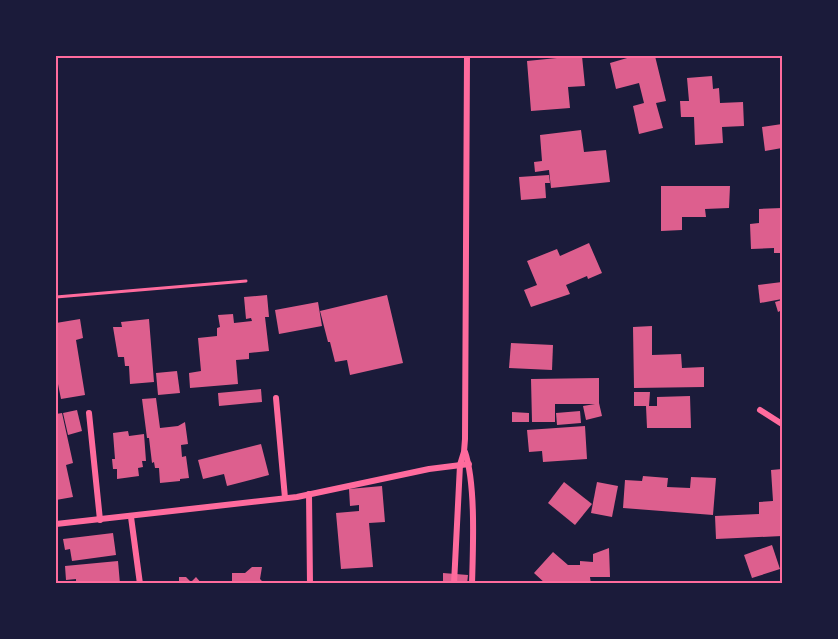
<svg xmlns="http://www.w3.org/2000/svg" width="838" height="639" font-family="'Archivo Narrow',sans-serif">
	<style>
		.building { fill: #dd5f8e }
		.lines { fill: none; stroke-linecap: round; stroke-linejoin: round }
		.path { stroke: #ff6b9d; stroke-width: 3 }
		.minor { stroke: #ff6b9d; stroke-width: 6 }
		.neatline { fill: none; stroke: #ff6b9d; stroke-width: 2 }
	</style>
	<rect width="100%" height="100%" fill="#1b1b3a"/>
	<g class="building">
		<polygon points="556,56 582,56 585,86 568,87 570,108 531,111 527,61 557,58"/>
		<polygon points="634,56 655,56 666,101 656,103 663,128 639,134 633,106 644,103 639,83 616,89 610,63"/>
		<polygon points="712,76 713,89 719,88 720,103 743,102 744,126 722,127 723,143 695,145 694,117 681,117 680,101 689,101 687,78"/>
		<polygon points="782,124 782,148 765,151 762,127"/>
		<polygon points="581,130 584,152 606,150 610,182 551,188 549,170 535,172 534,162 542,161 540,135"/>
		<polygon points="549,175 550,183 545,183 546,198 521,200 519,177"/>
		<polygon points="661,186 730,186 729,208 705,209 706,217 682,217 682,230 661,231"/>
		<polygon points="782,208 782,253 774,253 774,248 751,249 750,224 759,223 759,209"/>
		<polygon points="589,243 602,273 588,279 587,276 566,285 570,294 531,307 524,290 537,285 527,261 557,249 560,256"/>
		<polygon points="782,282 782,299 760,303 758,285"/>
		<polygon points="267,295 269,317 265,317 269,351 249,353 249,359 236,360 238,384 190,388 189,373 201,371 198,338 217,336 217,328 220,327 218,315 233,314 234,323 252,321 251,318 246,319 244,297"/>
		<polygon points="387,295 403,363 350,375 347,360 335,362 330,342 328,342 320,311"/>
		<polygon points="782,300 782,310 778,312 775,302"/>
		<polygon points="318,302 322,326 279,334 275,310"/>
		<polygon points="80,319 83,338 76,340 85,395 61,399 58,384 56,385 56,323"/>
		<polygon points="149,319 154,382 130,384 129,366 125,366 124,357 118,357 113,327 122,327 121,322"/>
		<polygon points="652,326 652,355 681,354 682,368 704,367 704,387 634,388 633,327"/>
		<polygon points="511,343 553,345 552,370 509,368"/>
		<polygon points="177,371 180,393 158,395 156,373"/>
		<polygon points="599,378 599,403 602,416 586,420 583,406 595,404 555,404 555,422 532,422 531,379"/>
		<polygon points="261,389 262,402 219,406 218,393"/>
		<polygon points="634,392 650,392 649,406 657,406 657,397 690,396 691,428 647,428 646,406 634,406"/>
		<polygon points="156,398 160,428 178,426 185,422 188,444 181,445 182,457 186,456 189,478 180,479 180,481 160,483 159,468 155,468 154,462 152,463 149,438 147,438 142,399"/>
		<polygon points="77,410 82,431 68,435 63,413"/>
		<polygon points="580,411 581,423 557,425 556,413"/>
		<polygon points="512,412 529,413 529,422 512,422"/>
		<polygon points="62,413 73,463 66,465 73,497 56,500 56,414"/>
		<polygon points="585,426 587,459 543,462 542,451 529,452 527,430"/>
		<polygon points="128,431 129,436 144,434 146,461 142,461 143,467 138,468 139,476 117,479 117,469 113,469 112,459 115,459 113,433"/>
		<polygon points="261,444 269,475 227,486 224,474 203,479 198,460"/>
		<polygon points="782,469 782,536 716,539 715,516 759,514 759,502 773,501 771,470"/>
		<polygon points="643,476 668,478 667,487 690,488 691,477 716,478 713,515 623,508 625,480 642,481"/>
		<polygon points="564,482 592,504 575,525 548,503"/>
		<polygon points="597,482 618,486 612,517 591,513"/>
		<polygon points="382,486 385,522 369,523 373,567 341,569 336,513 359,511 359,505 350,506 349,489"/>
		<polygon points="113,533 116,555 72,561 70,549 65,550 63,539"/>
		<polygon points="772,545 780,569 752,578 744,555"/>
		<polygon points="609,548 610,577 590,577 591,584 546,584 534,573 553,552 568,565 580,565 580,561 593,562 593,554"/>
		<polygon points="118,561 120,584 76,584 76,579 66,580 65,566"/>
		<polygon points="252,567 262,567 260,579 265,584 232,584 232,573 245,573"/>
		<polygon points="443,573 468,575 467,584 443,584"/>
		<polygon points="179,577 186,577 191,582 196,577 202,584 179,584"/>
	</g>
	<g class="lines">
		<polyline class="path" points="56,297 246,281"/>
		<g class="minor">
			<polyline points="276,398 285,498"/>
			<polyline points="760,410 782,424"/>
			<polyline points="89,413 100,520"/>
			<path d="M465,452C476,485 473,548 472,584"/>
			<polyline points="309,494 310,584"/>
			<polyline points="131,517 140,584"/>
			<polyline points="56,524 297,497 429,469 469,464"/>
			<polyline points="454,584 460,465 464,452 465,439 467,56"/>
		</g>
	</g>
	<rect width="838" height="639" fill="none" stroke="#1b1b3a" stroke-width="114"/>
	<rect x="57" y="57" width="724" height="525" class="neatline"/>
</svg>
